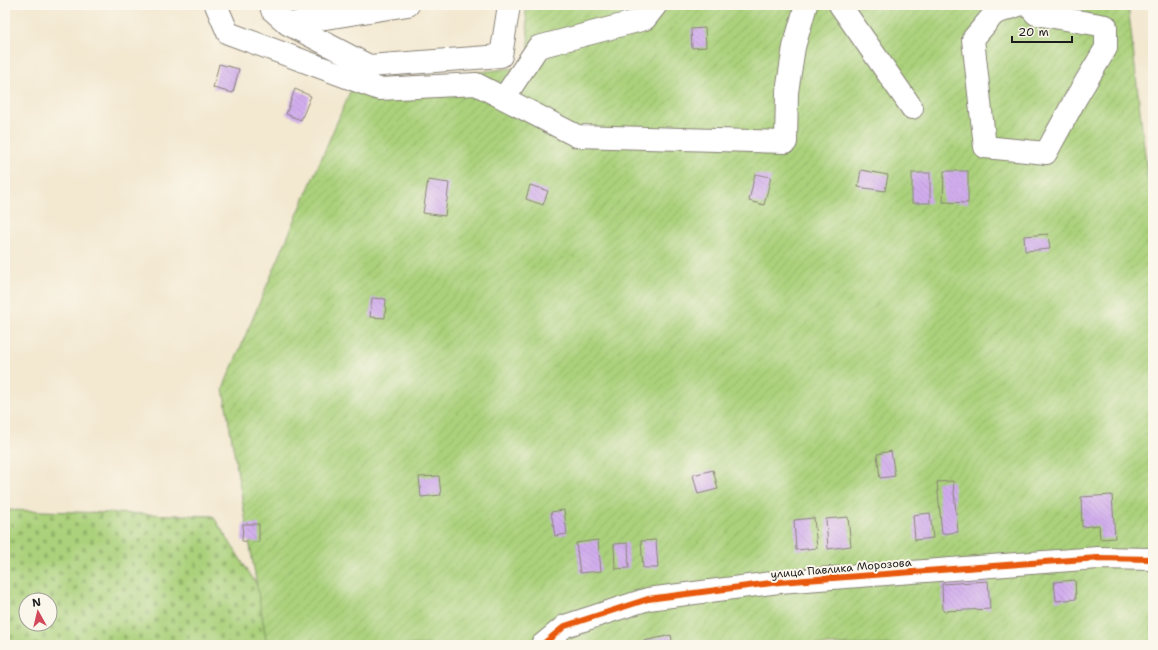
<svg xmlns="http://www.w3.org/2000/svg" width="1158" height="650" font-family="'Shantell Sans',sans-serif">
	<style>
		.cemetery { fill: url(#cemetery-stones); stroke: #64764c; fill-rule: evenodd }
		.garden { fill: url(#garden-furrows); stroke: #64764c }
		.building { fill: url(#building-back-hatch) }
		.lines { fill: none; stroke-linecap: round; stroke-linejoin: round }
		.minor-casing { stroke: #888276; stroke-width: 24 }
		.minor { stroke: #fff; stroke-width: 22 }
		.cycleway-casing { stroke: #fbf7ec; stroke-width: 8 }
		.cycleway { stroke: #e8590c; stroke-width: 6 }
		.labels { text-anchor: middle; stroke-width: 4; stroke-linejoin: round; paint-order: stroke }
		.street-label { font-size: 11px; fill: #1c1c1c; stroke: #fbf7ec }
	</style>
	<defs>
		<pattern id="cemetery-stones" width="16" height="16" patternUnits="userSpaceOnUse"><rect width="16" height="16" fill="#abd17b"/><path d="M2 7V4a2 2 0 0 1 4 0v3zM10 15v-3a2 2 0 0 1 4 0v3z" fill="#93b36a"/></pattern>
		<pattern id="garden-furrows" width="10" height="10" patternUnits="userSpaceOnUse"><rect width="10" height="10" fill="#abd17b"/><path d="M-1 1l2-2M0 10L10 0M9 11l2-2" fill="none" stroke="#93b36a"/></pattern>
		<pattern id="building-back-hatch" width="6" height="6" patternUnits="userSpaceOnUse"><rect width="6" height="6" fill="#d1aded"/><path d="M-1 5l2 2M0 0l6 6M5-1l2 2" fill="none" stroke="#b394cb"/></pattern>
	</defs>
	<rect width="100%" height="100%" fill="#fbf7ec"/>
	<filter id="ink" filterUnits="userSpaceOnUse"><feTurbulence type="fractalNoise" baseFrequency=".025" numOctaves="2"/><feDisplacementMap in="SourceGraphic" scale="8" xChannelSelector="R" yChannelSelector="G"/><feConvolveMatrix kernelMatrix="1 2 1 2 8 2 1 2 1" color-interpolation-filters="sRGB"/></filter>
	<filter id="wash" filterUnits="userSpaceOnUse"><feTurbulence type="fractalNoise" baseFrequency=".012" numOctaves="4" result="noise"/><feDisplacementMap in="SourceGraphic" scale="16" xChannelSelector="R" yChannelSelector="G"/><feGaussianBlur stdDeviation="0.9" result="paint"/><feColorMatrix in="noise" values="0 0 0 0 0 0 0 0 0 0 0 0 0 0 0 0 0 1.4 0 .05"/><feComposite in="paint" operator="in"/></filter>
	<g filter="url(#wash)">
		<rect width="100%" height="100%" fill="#f3e8d0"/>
		<path class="cemetery" d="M5,510L213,516L295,645H5ZM26,600H50V624H26Z"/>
		<polygon class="garden" points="525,5 1128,5 1148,181 1153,181 1153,645 267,645 223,388 352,87 531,66"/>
		<g id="blocks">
			<g class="building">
				<polygon points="705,28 706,47 692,48 691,29"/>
				<polygon points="219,64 239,69 233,93 213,88"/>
				<polygon points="295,89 311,96 301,120 286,114"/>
				<polygon points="861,170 888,175 885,191 858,187"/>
				<polygon points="944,171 968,171 968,203 943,202"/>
				<rect x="912" y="173" width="18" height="30"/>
				<polygon points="755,174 771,177 764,205 749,201"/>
				<polygon points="428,180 449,183 445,216 423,213"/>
				<polygon points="530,185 548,191 543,205 526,199"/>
				<polygon points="1048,234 1050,249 1025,251 1024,236"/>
				<polygon points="372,298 386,299 385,318 370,317"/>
				<polygon points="891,451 895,476 880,478 877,454"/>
				<polygon points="713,470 718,489 698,494 693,475"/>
				<polygon points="439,476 441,495 421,497 419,477"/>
				<polygon points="953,481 958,532 942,534 937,482"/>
				<polygon points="1112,495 1115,538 1100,539 1099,525 1082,527 1081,497"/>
				<polygon points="564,510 567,534 555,536 551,512"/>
				<polygon points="930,513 933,538 915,540 913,515"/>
				<polygon points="848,517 851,546 828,549 826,519"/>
				<polygon points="814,518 817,548 796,550 794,520"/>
				<polygon points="243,524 259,524 259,542 242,541"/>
				<polygon points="598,540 601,571 580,573 576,543"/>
				<polygon points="656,540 658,568 643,568 641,541"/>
				<polygon points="628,543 629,568 615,569 614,544"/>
				<polygon points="1075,580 1076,599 1056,601 1054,582"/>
				<polygon points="988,581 990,609 943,611 942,584"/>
				<polygon points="671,635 673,645 645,645 644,641"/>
			</g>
		</g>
	</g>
	<g filter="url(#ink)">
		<use href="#blocks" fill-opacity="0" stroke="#888276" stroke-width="1"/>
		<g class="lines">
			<defs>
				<g id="minor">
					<polyline points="216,5 228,33 379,89 476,84 577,136 786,142 787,92 794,47 806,5"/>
					<polyline points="271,5 272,10 288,24 408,5"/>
					<polyline points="840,5 912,108"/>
					<polyline points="1019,5 994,14 973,39 985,147 1046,153 1076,98 1106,48 1106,26 1036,14 1028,5"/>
					<polyline points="288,24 369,66 501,56 509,5"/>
					<polyline points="504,98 538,47 645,19 656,5"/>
					<polyline points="542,645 565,626 648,599 779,582 1098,558 1153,559"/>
				</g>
			</defs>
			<use href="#minor" class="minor-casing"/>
			<use href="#minor" class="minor"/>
			<defs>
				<polyline id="cycleway" points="542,645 565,626 648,599 779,582 1098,558 1153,559"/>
			</defs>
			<use href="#cycleway" class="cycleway-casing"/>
			<use href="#cycleway" class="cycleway"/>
		</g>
	</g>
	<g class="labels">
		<g class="street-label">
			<text transform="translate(841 568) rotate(-5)" y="4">улица Павлика Морозова</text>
		</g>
	</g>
	<rect width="1158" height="650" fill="none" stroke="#fbf7ec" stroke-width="20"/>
	<g transform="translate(38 612) rotate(352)"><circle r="19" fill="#fbf7ec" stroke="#a29f99"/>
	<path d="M0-3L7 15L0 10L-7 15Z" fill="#d1495b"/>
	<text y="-6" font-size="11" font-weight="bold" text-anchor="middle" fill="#1c1c1c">N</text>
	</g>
	<path d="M1012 36v6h60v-6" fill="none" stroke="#1c1c1c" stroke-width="2"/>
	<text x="1018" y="36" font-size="12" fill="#1c1c1c" stroke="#fbf7ec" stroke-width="3" paint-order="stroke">20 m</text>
</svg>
